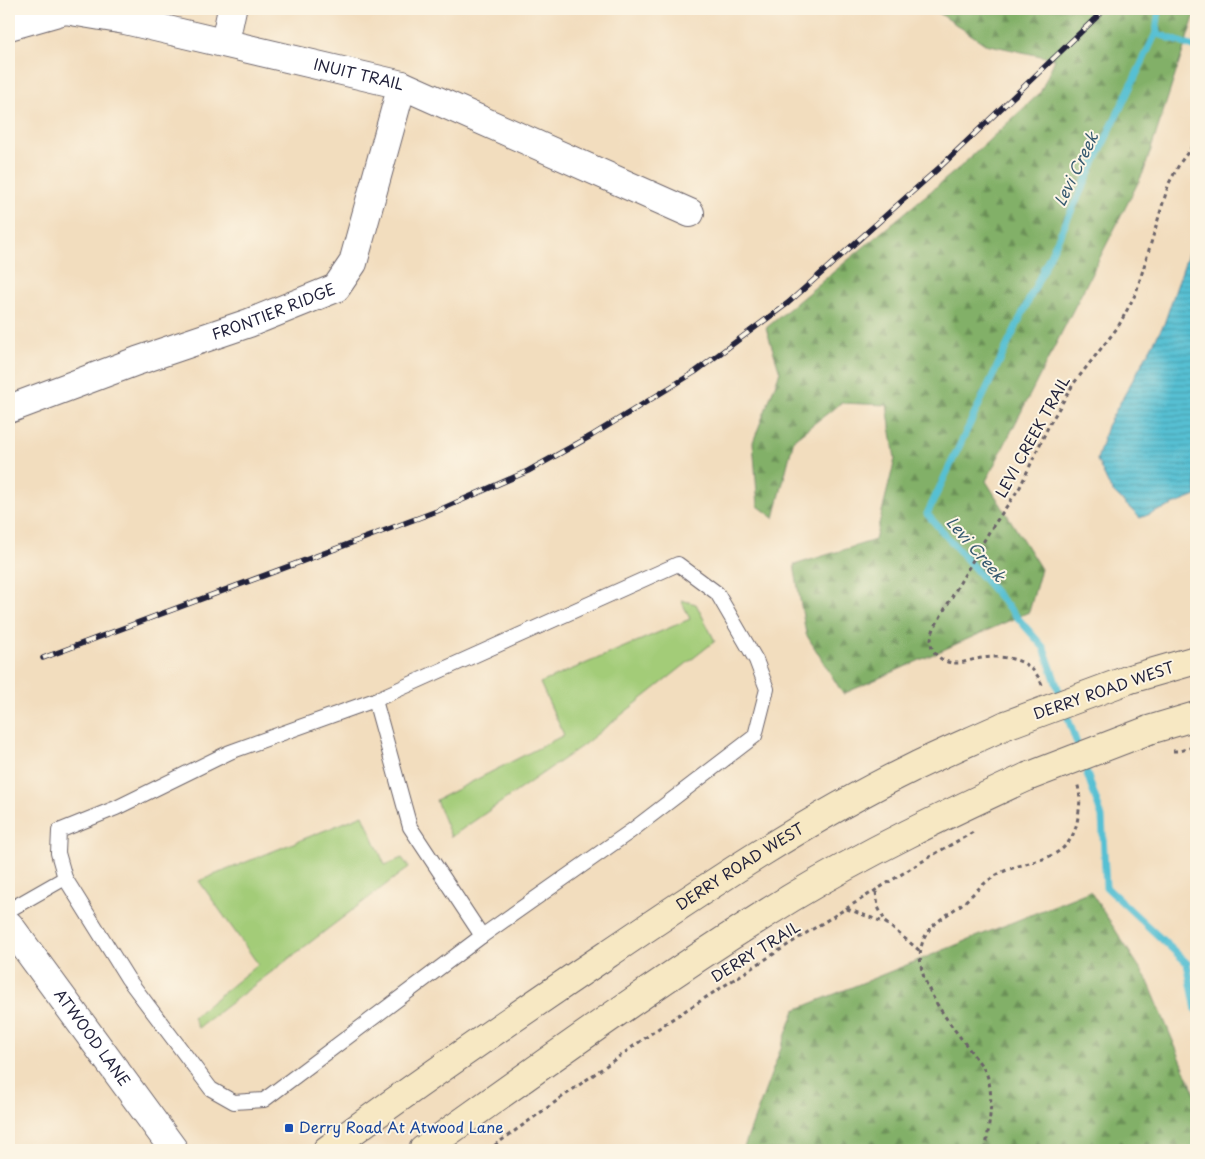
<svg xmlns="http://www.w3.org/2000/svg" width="1205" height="1159" font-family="'Playpen Sans',sans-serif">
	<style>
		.forest { fill: url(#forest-firs); stroke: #526952 }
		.park { fill: #a3cc78; stroke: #62775a }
		.water { fill: url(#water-rules); stroke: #3c7187 }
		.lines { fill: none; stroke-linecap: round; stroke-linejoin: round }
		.stream { stroke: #57c0d3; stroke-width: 7 }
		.lane-casing { stroke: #6b6369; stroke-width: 16 }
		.street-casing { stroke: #6b6369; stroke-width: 30 }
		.secondary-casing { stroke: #6b6369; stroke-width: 30 }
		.path { stroke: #6b6369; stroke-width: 3; stroke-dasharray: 4 4; stroke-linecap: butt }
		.lane { stroke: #fff; stroke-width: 14 }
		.street { stroke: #fff; stroke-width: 28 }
		.secondary { stroke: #f7e8c3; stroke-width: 28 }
		.rail-casing { stroke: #22223b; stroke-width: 5.5 }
		.rail { stroke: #fcf5e5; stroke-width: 4; stroke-dasharray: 11; stroke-linecap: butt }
		.secondary-bridge-casing { stroke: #6b6369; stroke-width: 30; stroke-linecap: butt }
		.secondary-bridge { stroke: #f7e8c3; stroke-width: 28 }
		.transit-dot { fill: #1a4fb4; stroke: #fcf5e5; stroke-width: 2 }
		.labels { text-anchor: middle; stroke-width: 4; stroke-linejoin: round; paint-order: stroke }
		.street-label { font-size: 15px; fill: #22223b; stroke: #fcf5e5 }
		.transit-label { font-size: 15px; fill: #164399; stroke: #fcf5e5; text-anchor: start }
		.water-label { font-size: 16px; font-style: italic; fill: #355970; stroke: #fcf5e5 }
	</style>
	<defs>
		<pattern id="forest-firs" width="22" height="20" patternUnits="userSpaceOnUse" patternTransform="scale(1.25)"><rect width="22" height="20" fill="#82b068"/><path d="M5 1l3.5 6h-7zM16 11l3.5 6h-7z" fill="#6a8f57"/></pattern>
		<pattern id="water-rules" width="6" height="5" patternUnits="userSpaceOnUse" patternTransform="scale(1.25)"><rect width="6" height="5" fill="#57c0d3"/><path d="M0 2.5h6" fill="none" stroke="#489cac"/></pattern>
	</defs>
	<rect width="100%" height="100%" fill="#fcf5e5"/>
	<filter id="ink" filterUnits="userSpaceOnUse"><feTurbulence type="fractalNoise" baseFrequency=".02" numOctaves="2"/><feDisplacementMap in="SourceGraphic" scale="10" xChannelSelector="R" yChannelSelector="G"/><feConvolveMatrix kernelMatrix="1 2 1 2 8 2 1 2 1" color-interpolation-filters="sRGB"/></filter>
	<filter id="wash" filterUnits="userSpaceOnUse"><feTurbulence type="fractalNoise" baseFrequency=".0096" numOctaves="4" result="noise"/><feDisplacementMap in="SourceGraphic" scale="20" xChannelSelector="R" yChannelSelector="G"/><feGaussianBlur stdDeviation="1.12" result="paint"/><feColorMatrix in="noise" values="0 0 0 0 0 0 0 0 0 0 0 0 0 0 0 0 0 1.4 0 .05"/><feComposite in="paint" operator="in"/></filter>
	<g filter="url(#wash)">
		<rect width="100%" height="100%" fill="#f2ddbe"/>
		<g class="forest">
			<polygon points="928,9 1196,9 1196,11 1144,171 986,481 1041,569 1029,612 843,694 806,634 794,565 875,540 895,459 887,405 841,403 794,439 774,518 758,506 753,442 780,372 766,328 960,167 1040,93 1055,59 985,44 939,13"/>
			<polygon points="1090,891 1147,979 1196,1096 1196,1150 743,1150 795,1010"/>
		</g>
		<g class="park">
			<polygon points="681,600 696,604 715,641 582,746 451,837 436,800 564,735 540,683 690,619"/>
			<polygon points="363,815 385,865 402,858 409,867 198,1028 193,1017 258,964 199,881"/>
		</g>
		<polygon class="water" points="1196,230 1196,496 1140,518 1111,490 1097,460 1107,426 1164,324"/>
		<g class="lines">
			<g class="stream">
				<polyline points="1156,33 1196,48"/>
				<polyline points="1062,700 1044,648 927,514 1156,33 1159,9"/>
				<polyline points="1065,710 1080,752"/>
				<polyline points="1083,762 1102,817 1106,887 1187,963 1196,1010"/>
				<polyline points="1196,1150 1196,1148"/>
			</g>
		</g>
	</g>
	<g filter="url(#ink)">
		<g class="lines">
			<defs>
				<g id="lane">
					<polygon points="678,564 717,593 756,660 767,689 755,736 631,831 482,936 264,1100 234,1102 211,1089 128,979 65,878 58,853 59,831 116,808 230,752 375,700"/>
					<polyline points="375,700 410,827 482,936"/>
					<polyline points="9,910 65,878"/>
				</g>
				<g id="street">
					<path id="s1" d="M9,26L65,10L125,20L402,85L690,213"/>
					<polyline points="225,42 232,9"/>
					<path id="s2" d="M9,409L137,361L249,323L336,288L353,263L402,85"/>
					<path id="s3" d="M9,925L174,1150"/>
				</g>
				<g id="secondary">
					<polyline points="1130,679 1196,660"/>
					<polyline points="1149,730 1196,716"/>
					<path id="s4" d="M327,1150C419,1083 513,1018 608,954C707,887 807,819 914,767C945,752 976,739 1006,725"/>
					<path d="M423,1150C544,1064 664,976 791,898C867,852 947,814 1027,777"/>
				</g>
			</defs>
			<use href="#lane" class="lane-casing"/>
			<use href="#street" class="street-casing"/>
			<use href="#secondary" class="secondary-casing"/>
			<g class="path">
				<path d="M1042,685C1032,657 1002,654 976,659C970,660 963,663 957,663C944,664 930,654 931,640C931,636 933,632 934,628L989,532L1020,487L1049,425L1074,383L1118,327L1136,293L1169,183L1180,163L1196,141"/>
				<polyline points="1173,751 1180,751 1196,746"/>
				<polyline points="876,892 878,907 886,923 920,951"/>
				<polyline points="847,909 886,923"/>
				<polyline points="488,1150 666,1023 808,932 931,856 975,831"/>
				<path d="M986,1150C988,1126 995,1099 987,1075C984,1067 977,1060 972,1053C950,1022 899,967 930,929C938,920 953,911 963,903C973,895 981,885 992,878C1025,855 1070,869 1078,817C1080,805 1081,794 1077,783"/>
			</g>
			<use href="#lane" class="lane"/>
			<use href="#street" class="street"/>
			<use href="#secondary" class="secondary"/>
			<defs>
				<polyline id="rail" points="43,658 437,511 528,471 591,436 695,372 788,303 940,167 1105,9"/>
			</defs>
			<use href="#rail" class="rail-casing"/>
			<use href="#rail" class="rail"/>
			<defs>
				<g id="secondary-bridge">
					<polyline points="1006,725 1130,679"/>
					<polyline points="1027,777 1149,730"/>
				</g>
			</defs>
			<use href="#secondary-bridge" class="secondary-bridge-casing"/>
			<use href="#secondary-bridge" class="secondary-bridge"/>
		</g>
	</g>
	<rect class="transit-dot" x="284" y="1123" width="10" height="10" rx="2.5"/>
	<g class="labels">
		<g class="street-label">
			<text dy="5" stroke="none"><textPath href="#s1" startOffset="359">INUIT TRAIL</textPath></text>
			<text dy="5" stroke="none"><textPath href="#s2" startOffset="282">FRONTIER RIDGE</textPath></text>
			<text transform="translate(1033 437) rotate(-61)" y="5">LEVI CREEK TRAIL</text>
			<text transform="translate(1104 691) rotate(-19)" y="5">DERRY ROAD WEST</text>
			<text dy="5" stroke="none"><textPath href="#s4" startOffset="501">DERRY ROAD WEST</textPath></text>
			<text transform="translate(756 952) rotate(-32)" y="5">DERRY TRAIL</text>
			<text dy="5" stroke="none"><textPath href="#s3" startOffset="140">ATWOOD LANE</textPath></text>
		</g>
		<g class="transit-label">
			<text x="299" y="1133">Derry Road At Atwood Lane</text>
		</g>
		<g class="water-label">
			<text transform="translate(1076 169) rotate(-64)" y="6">Levi Creek</text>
			<text transform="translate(976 549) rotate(49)" y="6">Levi Creek</text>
		</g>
	</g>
	<rect width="1205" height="1159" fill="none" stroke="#fcf5e5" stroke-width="30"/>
</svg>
